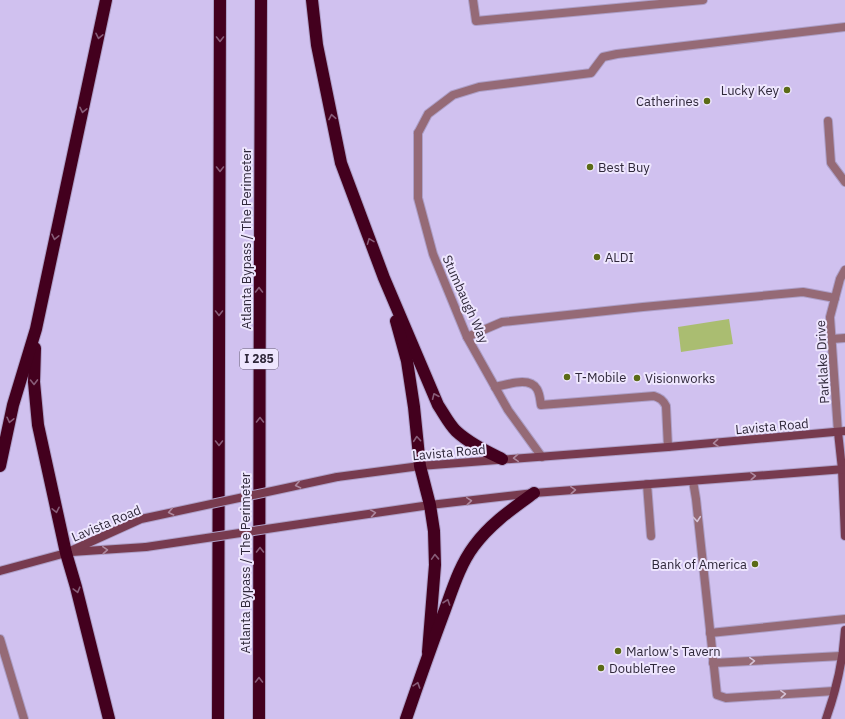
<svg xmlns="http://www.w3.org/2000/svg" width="845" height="719" font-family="'IBM Plex Sans',sans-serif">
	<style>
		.green { fill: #aabd71 }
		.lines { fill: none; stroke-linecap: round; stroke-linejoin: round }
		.lane-casing { stroke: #ad9fc7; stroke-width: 10 }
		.street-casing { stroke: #ad9fc7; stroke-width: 10 }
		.secondary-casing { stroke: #ad9fc7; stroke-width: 10 }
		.highway-casing { stroke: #ad9fc7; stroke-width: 14 }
		.lane { stroke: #956a76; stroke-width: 8 }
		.street { stroke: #956a76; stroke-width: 8 }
		.secondary { stroke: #773b4f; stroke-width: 8 }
		.highway { stroke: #43001e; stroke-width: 12 }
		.secondary-bridge-casing { stroke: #ad9fc7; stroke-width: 10; stroke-linecap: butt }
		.secondary-bridge { stroke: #773b4f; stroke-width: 8 }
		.oneway { stroke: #875c78 }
		.oneway2 { stroke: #ad889e }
		.oneway3 { stroke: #d3c1d5 }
		.poi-dot { fill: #5b6b16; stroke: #eee6fe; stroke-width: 1.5 }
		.labels { text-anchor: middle; stroke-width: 4; stroke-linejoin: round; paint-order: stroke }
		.shield { fill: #eee6fe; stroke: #686175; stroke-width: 1 }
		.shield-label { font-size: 12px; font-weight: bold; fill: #2f283a }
		.poi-label { font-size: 13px; fill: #2f283a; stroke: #eee6fe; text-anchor: start }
		.street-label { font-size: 13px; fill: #2f283a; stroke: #eee6fe }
	</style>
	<rect width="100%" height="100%" fill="#d0c1ef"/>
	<polygon class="green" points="729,319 733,344 681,352 678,327"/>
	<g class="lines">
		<defs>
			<g id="lane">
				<polyline points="828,121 831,163 845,182"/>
				<polyline points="418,133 428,114 453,95 479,87 591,73 603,57 617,54 845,27"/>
				<polyline points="467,337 502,322 643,307 803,292 835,298"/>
				<polyline points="832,339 845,338"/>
				<path d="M495,387C507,385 529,376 537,389C540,394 540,400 541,405L654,396C660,398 663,400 666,406L668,447"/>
				<polyline points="693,481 696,499 717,695 726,698 834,691"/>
				<polyline points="647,484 651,536"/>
				<polyline points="710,633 845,619"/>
				<polyline points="0,639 24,719"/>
				<polyline points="713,663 841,656"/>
			</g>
			<g id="street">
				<polyline points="473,0 476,21 703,0"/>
				<polyline points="418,133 418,198 433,254 467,337 508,410 542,457"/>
				<polyline points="838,432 830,317 840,279 845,270"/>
			</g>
			<g id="secondary">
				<polyline points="838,432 842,469 845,536"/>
				<polyline points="337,477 420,466 668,447 845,431"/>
				<polyline points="334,519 430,505 534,493 845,469"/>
				<polyline points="71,552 146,547"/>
				<polyline points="0,571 66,553 141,519"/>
				<path d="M826,719C836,691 843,660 845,630"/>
			</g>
			<g id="highway">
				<path d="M312,0L317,45L341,163L384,278L438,405C444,414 449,424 456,431C469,443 486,451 502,459"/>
				<polyline points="396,321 407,361 414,407 420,466 430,505 434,531 435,565 428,652"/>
				<polyline points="35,348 34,382 38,425 66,553 76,587 109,719"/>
				<polyline points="0,466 13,405 36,329 106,0"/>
				<polyline points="218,719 220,0"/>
				<path d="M259,719C260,479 259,240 261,0"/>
				<path d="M406,719C418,684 430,650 443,615C452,591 459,566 474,546C490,524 512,509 534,493"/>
			</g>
		</defs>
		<use href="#lane" class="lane-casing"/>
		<use href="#street" class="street-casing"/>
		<use href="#secondary" class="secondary-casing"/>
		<use href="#highway" class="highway-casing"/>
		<use href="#lane" class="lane"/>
		<use href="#street" class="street"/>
		<use href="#secondary" class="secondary"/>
		<use href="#highway" class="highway"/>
		<defs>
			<g id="secondary-bridge">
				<polyline points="141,519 337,477"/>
				<polyline points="146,547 334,519"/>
			</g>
		</defs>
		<use href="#secondary-bridge" class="secondary-bridge-casing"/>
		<use href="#secondary-bridge" class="secondary-bridge"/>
	</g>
	<defs><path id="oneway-chevron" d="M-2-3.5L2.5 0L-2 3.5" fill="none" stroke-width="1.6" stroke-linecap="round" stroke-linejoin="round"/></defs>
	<g class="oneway">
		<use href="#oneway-chevron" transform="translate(99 36) rotate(102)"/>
		<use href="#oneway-chevron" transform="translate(220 39) rotate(90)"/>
		<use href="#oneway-chevron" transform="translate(83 110) rotate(102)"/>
		<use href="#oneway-chevron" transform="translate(332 117) rotate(-101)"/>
		<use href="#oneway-chevron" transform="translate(220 169) rotate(90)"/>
		<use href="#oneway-chevron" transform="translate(55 237) rotate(102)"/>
		<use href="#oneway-chevron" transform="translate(370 241) rotate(-111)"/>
		<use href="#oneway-chevron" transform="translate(259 290) rotate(-90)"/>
		<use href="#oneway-chevron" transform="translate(219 313) rotate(90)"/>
		<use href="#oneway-chevron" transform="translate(34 382) rotate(89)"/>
		<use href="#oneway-chevron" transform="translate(435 396) rotate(-113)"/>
		<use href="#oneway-chevron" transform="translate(10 420) rotate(103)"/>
		<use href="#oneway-chevron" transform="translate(260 420) rotate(-90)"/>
		<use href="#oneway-chevron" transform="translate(417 439) rotate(-95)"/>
		<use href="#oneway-chevron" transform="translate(219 443) rotate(90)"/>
		<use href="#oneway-chevron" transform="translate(56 510) rotate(78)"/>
		<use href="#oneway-chevron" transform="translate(260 550) rotate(-90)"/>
		<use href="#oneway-chevron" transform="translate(435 557) rotate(-92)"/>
		<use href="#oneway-chevron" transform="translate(77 590) rotate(75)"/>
		<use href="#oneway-chevron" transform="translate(447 602) rotate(-71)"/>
		<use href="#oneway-chevron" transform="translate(259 680) rotate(-90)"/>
		<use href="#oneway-chevron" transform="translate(417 685) rotate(-72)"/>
	</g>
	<g class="oneway2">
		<use href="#oneway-chevron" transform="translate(716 443) rotate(175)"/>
		<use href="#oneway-chevron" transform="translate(516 458) rotate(176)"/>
		<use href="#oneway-chevron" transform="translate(753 476) rotate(-4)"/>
		<use href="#oneway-chevron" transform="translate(298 485) rotate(168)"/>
		<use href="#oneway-chevron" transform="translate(573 490) rotate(-4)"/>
		<use href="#oneway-chevron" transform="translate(469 501) rotate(-5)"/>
		<use href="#oneway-chevron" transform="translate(171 512) rotate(168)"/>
		<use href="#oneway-chevron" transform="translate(373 513) rotate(-9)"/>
		<use href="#oneway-chevron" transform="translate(105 550) rotate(-4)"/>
	</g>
	<g class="oneway3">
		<use href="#oneway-chevron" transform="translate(697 519) rotate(85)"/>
		<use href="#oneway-chevron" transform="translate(752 661) rotate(-3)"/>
		<use href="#oneway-chevron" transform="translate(783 694) rotate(-4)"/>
	</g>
	<g class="poi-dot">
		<circle cx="787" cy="90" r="4"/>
		<circle cx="707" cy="101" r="4"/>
		<circle cx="590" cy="167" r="4"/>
		<circle cx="597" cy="257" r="4"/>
		<circle cx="567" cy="377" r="4"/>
		<circle cx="637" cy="378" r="4"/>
		<circle cx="755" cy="564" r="4"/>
		<circle cx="618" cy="651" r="4"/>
		<circle cx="601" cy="668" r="4"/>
	</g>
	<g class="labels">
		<rect class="shield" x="240" y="349" width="38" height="20" rx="3"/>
		<g class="shield-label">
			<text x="259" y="363">I 285</text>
		</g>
		<g class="poi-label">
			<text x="779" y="95" text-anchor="end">Lucky Key</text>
			<text x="699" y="106" text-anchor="end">Catherines</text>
			<text x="598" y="172">Best Buy</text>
			<text x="605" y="262">ALDI</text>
			<text x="575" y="382">T-Mobile</text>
			<text x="645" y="383">Visionworks</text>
			<text x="747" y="569" text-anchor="end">Bank of America</text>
			<text x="626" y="656">Marlow's Tavern</text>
			<text x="609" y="673">DoubleTree</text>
		</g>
		<g class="street-label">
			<text transform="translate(246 239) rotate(-90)" y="5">Atlanta Bypass / The Perimeter</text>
			<text transform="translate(466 299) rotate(66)" y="5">Stumbaugh Way</text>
			<text transform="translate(822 362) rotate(-93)" y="5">Parklake Drive</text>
			<text transform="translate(772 426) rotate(-5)" y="5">Lavista Road</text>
			<text transform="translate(449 452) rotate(-5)" y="5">Lavista Road</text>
			<text transform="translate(106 523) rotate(-23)" y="5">Lavista Road</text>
			<text transform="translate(245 563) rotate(-90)" y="5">Atlanta Bypass / The Perimeter</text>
		</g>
	</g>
</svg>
